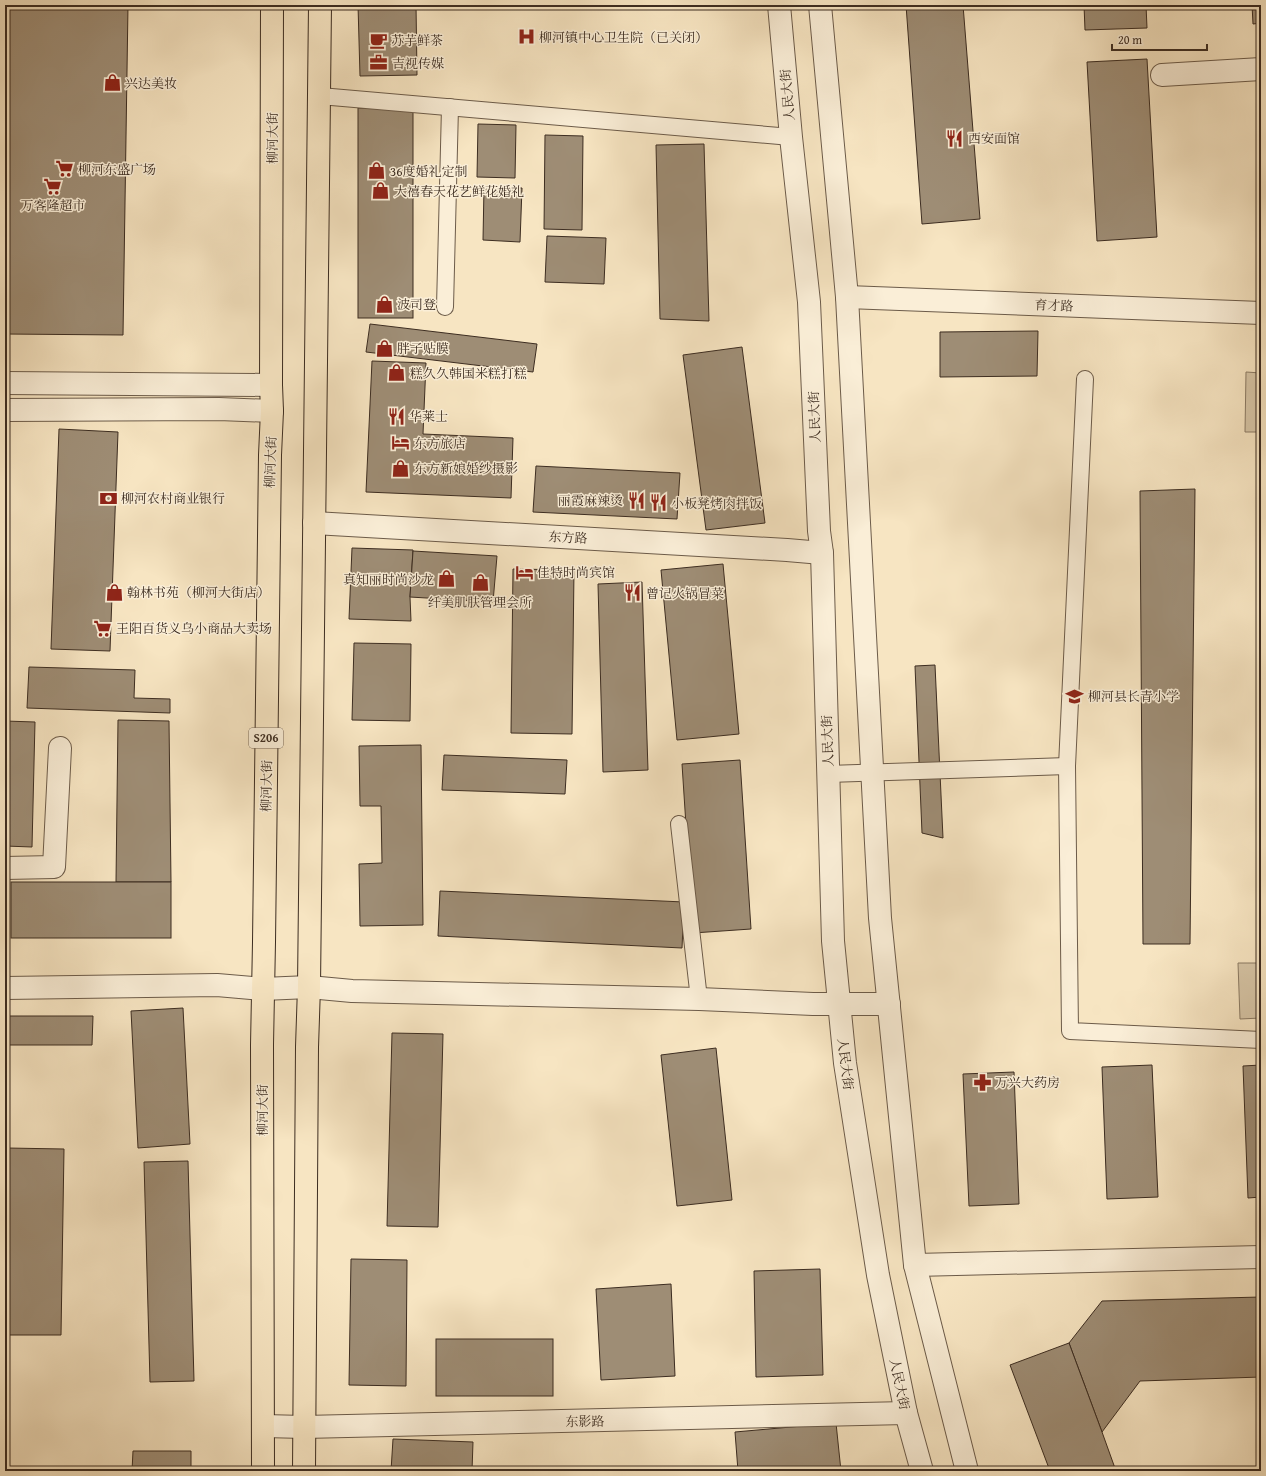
<svg xmlns="http://www.w3.org/2000/svg" width="1266" height="1476" font-family="'Gentium Book Plus','Noto Serif SC',serif">
	<style>
		.green { fill: #d7c6a7; stroke: #8a7a64 }
		.building { fill: #9e8d75; stroke: #3d2d21 }
		.lines { fill: none; stroke-linecap: round; stroke-linejoin: round }
		.service-casing { stroke: #6c5b49; stroke-width: 18 }
		.minor-casing { stroke: #6c5b49; stroke-width: 24 }
		.tertiary-casing { stroke: #6c5b49; stroke-width: 24 }
		.primary-casing { stroke: #3d2d21; stroke-width: 24 }
		.service { stroke: #faeed7; stroke-width: 16 }
		.minor { stroke: #faeed7; stroke-width: 22 }
		.tertiary { stroke: #faeed7; stroke-width: 22 }
		.primary { stroke: #f7e5c2; stroke-width: 22 }
		.labels { text-anchor: middle; stroke-width: 3; stroke-linejoin: round; paint-order: stroke }
		.shield { fill: #faeed7; stroke: #766758; stroke-width: 1 }
		.shield-label { font-size: 12px; font-weight: bold; fill: #3d2d21 }
		.poi-label { font-size: 13px; fill: #3d2d21; stroke: #faeed7; text-anchor: start }
		.street-label { font-size: 13px; fill: #3d2d21; stroke: #faeed7 }
	</style>
	<rect width="100%" height="100%" fill="#f7e5c2"/>
	<filter id="stains"><feTurbulence type="fractalNoise" baseFrequency=".005" numOctaves="4"/><feColorMatrix values="0 0 0 0 .2 0 0 0 0 .09 0 0 0 0 .02 0 0 0 .5 -.17"/></filter>
	<radialGradient id="worn" r=".72"><stop offset=".6" stop-color="#630" stop-opacity="0"/><stop offset="1" stop-color="#630" stop-opacity=".3"/></radialGradient>
	<g class="green">
		<polygon points="1246,372 1261,373 1261,432 1245,432"/>
		<polygon points="1238,963 1261,963 1261,1018 1240,1019"/>
	</g>
	<g class="building">
		<polygon points="5,5 128,5 123,335 5,334"/>
		<polygon points="358,5 416,5 417,75 360,76"/>
		<polygon points="906,5 963,5 980,219 922,224"/>
		<polygon points="1084,5 1146,5 1147,28 1085,30"/>
		<polygon points="1252,5 1261,5 1261,23 1253,24"/>
		<polygon points="1147,59 1157,237 1097,241 1087,62"/>
		<rect x="358" y="108" width="55" height="210"/>
		<polygon points="478,124 516,125 515,178 477,177"/>
		<polygon points="545,135 583,136 582,230 544,229"/>
		<polygon points="704,144 709,321 660,319 656,145"/>
		<polygon points="484,187 522,188 520,242 483,240"/>
		<polygon points="547,236 606,238 604,284 545,282"/>
		<polygon points="370,324 537,344 533,372 366,352"/>
		<polygon points="1038,331 1037,376 940,377 940,332"/>
		<polygon points="742,347 765,523 706,530 683,355"/>
		<polygon points="372,361 426,363 423,434 513,438 511,498 366,492"/>
		<polygon points="59,429 118,432 110,651 51,649"/>
		<polygon points="536,466 680,473 677,519 533,512"/>
		<polygon points="1195,489 1190,944 1143,944 1140,491"/>
		<polygon points="352,548 413,550 410,597 411,621 349,619"/>
		<polygon points="413,551 497,556 493,602 410,597"/>
		<polygon points="723,564 739,734 677,740 661,570"/>
		<polygon points="513,569 574,570 572,734 511,733"/>
		<polygon points="642,582 648,770 603,772 598,584"/>
		<polygon points="354,643 411,644 410,721 352,720"/>
		<polygon points="935,665 943,838 922,833 915,666"/>
		<polygon points="29,667 135,670 134,698 170,699 170,713 27,708"/>
		<polygon points="118,720 169,721 171,882 116,882"/>
		<polygon points="5,721 35,722 32,847 5,846"/>
		<polygon points="421,745 423,925 360,926 359,864 382,863 381,806 360,806 359,746"/>
		<polygon points="444,755 567,760 565,794 442,790"/>
		<polygon points="740,760 751,929 693,933 682,764"/>
		<rect x="11" y="882" width="160" height="56"/>
		<polygon points="440,891 684,902 682,948 438,936"/>
		<polygon points="183,1008 190,1144 138,1148 131,1011"/>
		<polygon points="5,1016 93,1016 92,1045 5,1045"/>
		<polygon points="392,1033 443,1034 438,1227 387,1226"/>
		<polygon points="716,1048 732,1200 677,1206 661,1055"/>
		<polygon points="1152,1065 1158,1197 1107,1199 1102,1067"/>
		<polygon points="1261,1065 1261,1197 1248,1198 1243,1066"/>
		<polygon points="1014,1072 1019,1204 969,1206 963,1074"/>
		<polygon points="7,1148 64,1149 61,1335 5,1335"/>
		<polygon points="188,1161 194,1381 150,1382 144,1162"/>
		<polygon points="351,1259 407,1260 406,1386 349,1385"/>
		<polygon points="820,1269 823,1375 756,1377 754,1271"/>
		<polygon points="671,1284 675,1376 601,1380 596,1289"/>
		<polygon points="1261,1297 1261,1377 1140,1381 1102,1432 1069,1343 1102,1301"/>
		<rect x="436" y="1339" width="117" height="57"/>
		<polygon points="1069,1343 1102,1432 1116,1471 1050,1471 1010,1365"/>
		<polygon points="836,1423 841,1471 738,1471 735,1432"/>
		<polygon points="393,1439 473,1442 472,1471 478,1471 391,1471"/>
		<polygon points="133,1451 191,1451 191,1471 132,1471"/>
	</g>
	<g class="lines">
		<defs>
			<g id="service">
				<polyline points="320,96 791,137"/>
				<polyline points="445,307 450,107"/>
				<polyline points="1085,379 1067,766 1070,1031 1261,1040"/>
				<polyline points="828,774 1067,766"/>
				<polyline points="679,824 699,999"/>
			</g>
			<g id="minor">
				<polyline points="1162,75 1261,69"/>
				<polyline points="847,297 1261,313"/>
				<polyline points="5,383 271,385"/>
				<polyline points="5,410 219,409 272,411"/>
				<polyline points="314,523 787,550 822,553"/>
				<polyline points="5,868 54,867 60,748"/>
				<polyline points="5,988 217,985 263,989 309,987 352,991 699,999 813,1004 889,1004"/>
				<polyline points="915,1265 1261,1257"/>
				<polyline points="264,1426 304,1427 906,1413"/>
			</g>
			<g id="tertiary">
				<polyline points="779,5 791,137 809,302 819,531 822,553 833,941 845,1063 878,1275 906,1413 922,1471"/>
				<polyline points="820,5 847,297 880,918 915,1265 967,1471"/>
			</g>
			<g id="primary">
				<polyline points="263,1471 262,1045 264,942 270,455 272,411 271,385 272,5"/>
				<polyline points="304,1471 307,1047 309,987 320,5"/>
			</g>
		</defs>
		<use href="#service" class="service-casing"/>
		<use href="#minor" class="minor-casing"/>
		<use href="#tertiary" class="tertiary-casing"/>
		<use href="#primary" class="primary-casing"/>
		<use href="#service" class="service"/>
		<use href="#minor" class="minor"/>
		<use href="#tertiary" class="tertiary"/>
		<use href="#primary" class="primary"/>
	</g>
	<defs>
		<symbol id="hospital-bare" viewBox="-9 -9 18 18"><path d="M-5-5h3v3.5h4V-5h3V5h-3V1.5h-4V5h-3Z" fill="#8f2418" stroke="#faeed7" stroke-width="2.5" paint-order="stroke"/></symbol>
		<symbol id="cafe-bare" viewBox="-9 -9 18 18"><path d="M-5.5-4.5H6V0H3Q3 3.5 0 3.5H-2.5Q-5.5 3.5-5.5 0ZM3-3.2v2h1.7v-2ZM-6 4.5H4V6H-6Z" fill="#8f2418" stroke="#faeed7" stroke-width="2.5" paint-order="stroke"/></symbol>
		<symbol id="office-bare" viewBox="-9 -9 18 18"><path d="M-6-3h4V-5.5h4V-3h4V5H-6ZM-1-4.5V-3h2v-1.5ZM-6 0V1H6V0Z" fill="#8f2418" stroke="#faeed7" stroke-width="2.5" paint-order="stroke"/></symbol>
		<symbol id="shop-bare" viewBox="-9 -9 18 18"><path d="M-5-2.5h2.3a2.7 3.5 0 0 1 5.4 0H5L5.5 6h-11ZM-1.5-2.5h3a1.5 2.3 0 0 0-3 0Z" fill="#8f2418" stroke="#faeed7" stroke-width="2.5" paint-order="stroke"/></symbol>
		<symbol id="restaurant-bare" viewBox="-9 -9 18 18"><path d="M-5-6h1v4h1v-4h1v4h1v-4h1v5L-1.5 .5V6h-2V.5L-5-1ZM5-6V6H3V1.5H1.5Q1.5-4 5-6Z" fill="#8f2418" stroke="#faeed7" stroke-width="2.5" paint-order="stroke"/></symbol>
		<symbol id="supermarket-bare" viewBox="-9 -9 18 18"><path d="M-6-5.5h2.5l.6 2H6L4.5 2H-2.5L-4.4-4H-6ZM-1.5 3.2a1.3 1.3 0 1 0 .1 0ZM3 3.2a1.3 1.3 0 1 0 .1 0Z" fill="#8f2418" stroke="#faeed7" stroke-width="2.5" paint-order="stroke"/></symbol>
		<symbol id="hotel-bare" viewBox="-9 -9 18 18"><path d="M-6-4.5h1.5V1H6V5H4.5V3h-9V5H-6ZM-4 0a1.8 1.8 0 1 1 3.6 0ZM.5 0V-2.5h3Q6-2.5 6 0Z" fill="#8f2418" stroke="#faeed7" stroke-width="2.5" paint-order="stroke"/></symbol>
		<symbol id="bank-bare" viewBox="-9 -9 18 18"><path d="M-6-4H6V4H-6ZM0-2.3a2.3 2.3 0 1 0 0 4.6a2.3 2.3 0 1 0 0-4.6Z" fill="#8f2418" stroke="#faeed7" stroke-width="2.5" paint-order="stroke"/></symbol>
		<symbol id="school-bare" viewBox="-9 -9 18 18"><path d="M0-5L7-2L0 1L-7-2ZM-4 1L0 2.5L4 1V4Q0 6-4 4Z" fill="#8f2418" stroke="#faeed7" stroke-width="2.5" paint-order="stroke"/></symbol>
		<symbol id="pharmacy-bare" viewBox="-9 -9 18 18"><path d="M-2-6h4v4h4v4h-4v4h-4v-4h-4v-4h4Z" fill="#8f2418" stroke="#faeed7" stroke-width="2.5" paint-order="stroke"/></symbol>
	</defs>
	<g fill-rule="evenodd">
		<use href="#hospital-bare" x="514" y="24" width="25" height="25"/>
		<use href="#cafe-bare" x="366" y="28" width="25" height="25"/>
		<use href="#office-bare" x="366" y="50" width="25" height="25"/>
		<use href="#shop-bare" x="100" y="70" width="25" height="25"/>
		<use href="#restaurant-bare" x="942" y="126" width="25" height="25"/>
		<use href="#supermarket-bare" x="52" y="156" width="25" height="25"/>
		<use href="#shop-bare" x="364" y="158" width="25" height="25"/>
		<use href="#supermarket-bare" x="40" y="174" width="25" height="25"/>
		<use href="#shop-bare" x="368" y="178" width="25" height="25"/>
		<use href="#shop-bare" x="372" y="292" width="25" height="25"/>
		<use href="#shop-bare" x="372" y="336" width="25" height="25"/>
		<use href="#shop-bare" x="384" y="360" width="25" height="25"/>
		<use href="#restaurant-bare" x="384" y="404" width="25" height="25"/>
		<use href="#hotel-bare" x="388" y="430" width="25" height="25"/>
		<use href="#shop-bare" x="388" y="456" width="25" height="25"/>
		<use href="#bank-bare" x="96" y="486" width="25" height="25"/>
		<use href="#restaurant-bare" x="624" y="488" width="25" height="25"/>
		<use href="#restaurant-bare" x="646" y="490" width="25" height="25"/>
		<use href="#hotel-bare" x="512" y="560" width="25" height="25"/>
		<use href="#shop-bare" x="434" y="566" width="25" height="25"/>
		<use href="#shop-bare" x="468" y="570" width="25" height="25"/>
		<use href="#shop-bare" x="102" y="580" width="25" height="25"/>
		<use href="#restaurant-bare" x="620" y="580" width="25" height="25"/>
		<use href="#supermarket-bare" x="90" y="616" width="25" height="25"/>
		<use href="#school-bare" x="1062" y="684" width="25" height="25"/>
		<use href="#pharmacy-bare" x="970" y="1070" width="25" height="25"/>
	</g>
	<g class="labels">
		<rect class="shield" x="249" y="728" width="34" height="20" rx="3"/>
		<g class="shield-label">
			<text x="266" y="742">S206</text>
		</g>
		<g class="poi-label">
			<text x="539" y="42">柳河镇中心卫生院（已关闭）</text>
			<text x="391" y="45">苏芋鲜茶</text>
			<text x="392" y="68">吉视传媒</text>
			<text x="125" y="88">兴达美妆</text>
			<text x="968" y="143">西安面馆</text>
			<text x="78" y="174">柳河东盛广场</text>
			<text x="390" y="176">36度婚礼定制</text>
			<text x="394" y="196">大禧春天花艺鲜花婚礼</text>
			<text x="53" y="210" text-anchor="middle">万客隆超市</text>
			<text x="397" y="309">波司登</text>
			<text x="397" y="353">胖子贴膜</text>
			<text x="410" y="378">糕久久韩国米糕打糕</text>
			<text x="409" y="421">华莱士</text>
			<text x="414" y="448">东方旅店</text>
			<text x="414" y="473">东方新娘婚纱摄影</text>
			<text x="121" y="503">柳河农村商业银行</text>
			<text x="623" y="505" text-anchor="end">丽霞麻辣烫</text>
			<text x="671" y="508">小板凳烤肉拌饭</text>
			<text x="537" y="577">佳特时尚宾馆</text>
			<text x="434" y="584" text-anchor="end">真知丽时尚沙龙</text>
			<text x="127" y="597">翰林书苑（柳河大街店）</text>
			<text x="646" y="598">曾记火锅冒菜</text>
			<text x="480" y="607" text-anchor="middle">纤美肌肤管理会所</text>
			<text x="116" y="633">王阳百货义乌小商品大卖场</text>
			<text x="1088" y="701">柳河县长青小学</text>
			<text x="995" y="1087">万兴大药房</text>
		</g>
		<g class="street-label">
			<text transform="translate(787 95) rotate(-95)" y="5">人民大街</text>
			<text transform="translate(272 138) rotate(-90)" y="5">柳河大街</text>
			<text transform="translate(1054 305) rotate(2)" y="5">育才路</text>
			<text transform="translate(814 417) rotate(-92)" y="5">人民大街</text>
			<text transform="translate(270 462) rotate(-88)" y="5">柳河大街</text>
			<text transform="translate(568 537) rotate(3)" y="5">东方路</text>
			<text transform="translate(827 741) rotate(-92)" y="5">人民大街</text>
			<text transform="translate(266 786) rotate(-89)" y="5">柳河大街</text>
			<text transform="translate(846 1064) rotate(83)" y="5">人民大街</text>
			<text transform="translate(262 1110) rotate(-90)" y="5">柳河大街</text>
			<text transform="translate(900 1384) rotate(78)" y="5">人民大街</text>
			<text transform="translate(585 1421) rotate(-1)" y="5">东影路</text>
		</g>
	</g>
	<rect width="1266" height="1476" fill="none" stroke="#f7e5c2" stroke-width="20"/>
	<rect x="6" y="6" width="1254" height="1464" fill="none" stroke="#3d2d21" stroke-width="2"/>
	<rect x="10" y="10" width="1246" height="1456" fill="none" stroke="#3d2d21"/>
	<path d="M1112 44v6h95v-6" fill="none" stroke="#3d2d21" stroke-width="2"/>
	<text x="1118" y="44" font-size="12" fill="#3d2d21" stroke="#faeed7" stroke-width="3" paint-order="stroke">20 m</text>
	<rect width="100%" height="100%" filter="url(#stains)"/>
	<rect width="100%" height="100%" fill="url(#worn)"/>
</svg>
